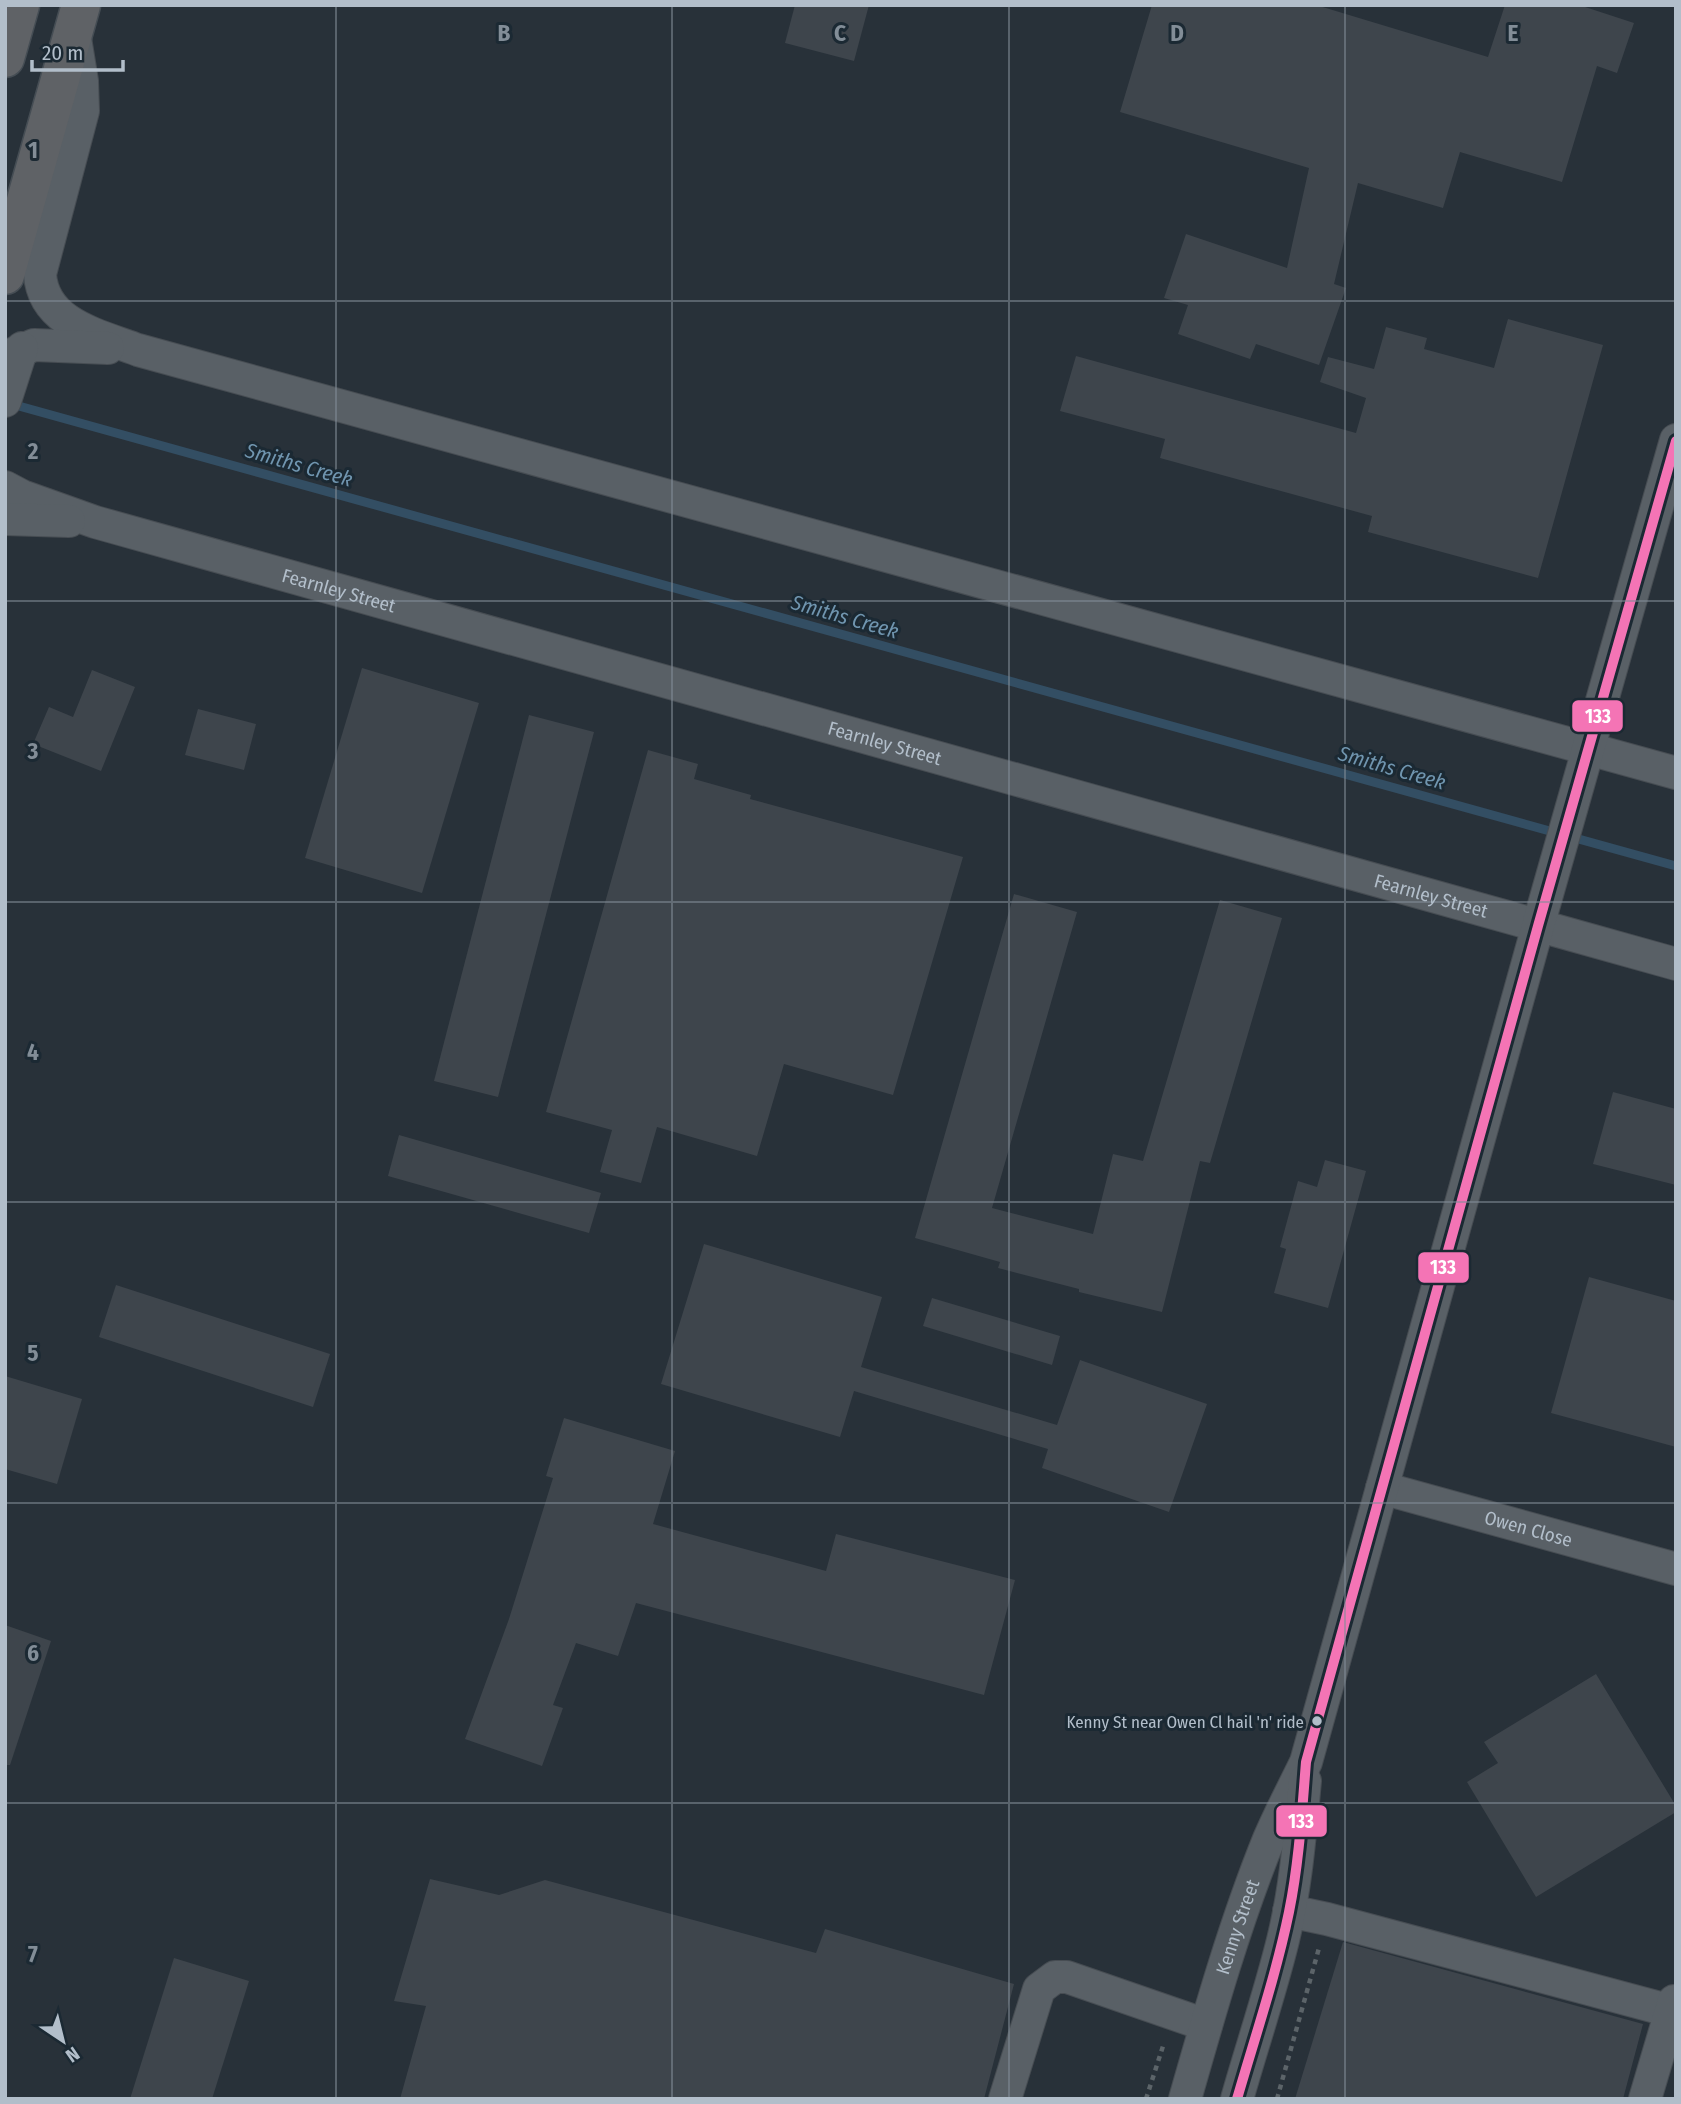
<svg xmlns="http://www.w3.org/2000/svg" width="1681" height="2104" font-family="'Fira Sans Condensed',sans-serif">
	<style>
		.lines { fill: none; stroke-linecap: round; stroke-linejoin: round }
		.stream { stroke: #334e63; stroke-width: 9 }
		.building { fill: #3e454c }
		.minor-casing { stroke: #474d53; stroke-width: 34 }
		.highway-casing { stroke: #454d54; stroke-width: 41 }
		.path { stroke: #5c6469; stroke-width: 4.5; stroke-dasharray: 5 5; stroke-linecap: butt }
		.minor { stroke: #596066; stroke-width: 32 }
		.highway { stroke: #5f6266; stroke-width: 38 }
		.bus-1-casing { stroke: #1b2933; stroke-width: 16 }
		.bus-1 { stroke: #f474b5; stroke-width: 10 }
		.grid { fill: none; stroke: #828d97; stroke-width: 2; stroke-opacity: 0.55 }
		.bus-dot { fill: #b2beca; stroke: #1b2933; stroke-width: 2.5 }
		.labels { text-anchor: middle; stroke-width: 6; stroke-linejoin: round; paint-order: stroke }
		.bus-label { font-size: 17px; fill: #b2beca; stroke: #1b2933; text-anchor: end }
		.street-label { font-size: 19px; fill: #b2beca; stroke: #1b2933 }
		.water-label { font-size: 21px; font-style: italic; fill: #7095af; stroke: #1b2933 }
		.grid-label { font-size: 23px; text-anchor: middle; font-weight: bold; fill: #828d97; stroke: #1b2933; stroke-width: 6; stroke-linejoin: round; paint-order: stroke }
		.line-badge { stroke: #1b2933; stroke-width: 2.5 }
		.badge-label { font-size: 19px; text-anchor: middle; font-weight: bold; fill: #fff }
	</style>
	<rect width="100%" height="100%" fill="#283139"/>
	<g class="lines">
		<polyline class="stream" points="8,403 1676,866"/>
	</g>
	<g class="building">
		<polygon points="795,5 869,5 854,61 785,43"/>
		<polygon points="1152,5 1316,5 1488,57 1505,5 1579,5 1634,23 1617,73 1597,66 1562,182 1460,152 1443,208 1358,183 1334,284 1346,288 1319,365 1256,344 1250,359 1178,334 1188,305 1164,298 1186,234 1287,268 1309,168 1120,112"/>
		<polygon points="1508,319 1603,345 1538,578 1368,532 1372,516 1160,458 1165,439 1060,411 1076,356 1356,433 1366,398 1320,382 1328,357 1374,369 1386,327 1427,338 1424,349 1494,368"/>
		<polygon points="362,668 479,703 422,893 305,858"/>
		<polygon points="92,670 135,687 101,771 33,744 49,707 73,717"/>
		<polygon points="198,709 256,724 244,770 185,755"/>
		<polygon points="529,715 594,732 498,1097 434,1081"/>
		<polygon points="648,750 698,764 694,779 751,795 750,799 963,857 893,1095 784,1064 757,1156 657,1127 641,1183 600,1172 612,1130 546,1112"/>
		<polygon points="1014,894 1077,912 992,1208 1093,1234 1113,1154 1143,1161 1220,900 1282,918 1210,1163 1200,1161 1162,1312 1079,1292 1079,1289 998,1268 1000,1262 915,1238"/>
		<polygon points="1613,1092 1676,1109 1676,1185 1593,1164"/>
		<polygon points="399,1135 601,1193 589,1233 388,1176"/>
		<polygon points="1325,1160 1366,1171 1328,1308 1274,1293 1286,1249 1280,1247 1298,1181 1317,1187"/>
		<polygon points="704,1244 882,1297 861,1367 1057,1425 1080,1360 1207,1404 1169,1512 1042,1468 1048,1449 854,1391 840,1437 661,1384"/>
		<polygon points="1589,1277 1676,1301 1676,1447 1551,1413"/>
		<polygon points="116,1285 330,1354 313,1407 99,1337"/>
		<polygon points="932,1298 1060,1336 1052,1365 923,1326"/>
		<polygon points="5,1376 82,1399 57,1484 5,1469"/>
		<polygon points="564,1418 675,1451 653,1524 826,1571 836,1534 1015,1580 984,1695 636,1603 618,1656 576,1643 553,1705 563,1708 542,1766 465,1739 509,1619 553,1478 546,1476"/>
		<polygon points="5,1625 51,1641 10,1765 5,1765"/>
		<polygon points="1596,1674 1676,1806 1676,1812 1536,1897 1467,1782 1498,1763 1484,1742"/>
		<polygon points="430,1879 499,1895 545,1880 816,1953 825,1929 1014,1984 984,2099 400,2099 426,2006 394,2001"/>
		<polygon points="1343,1942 1643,2024 1623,2099 1295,2099"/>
		<polygon points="174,1958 249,1981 212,2099 130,2099"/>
	</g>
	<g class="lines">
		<defs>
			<g id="minor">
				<path d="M74,32L82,81L83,111L40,274C43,324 99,335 138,350L1676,773"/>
				<polyline points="5,357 34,345 108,348"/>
				<polyline points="5,401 22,348"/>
				<path id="s1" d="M5,487L22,496L95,522L1676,964"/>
				<polyline points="5,519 69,521"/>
				<path id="s2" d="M1382,1488L1676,1569"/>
				<polyline points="1289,1911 1327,1919 1671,2011"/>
				<polyline points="1005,2099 1039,1989 1055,1977 1067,1977 1206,2025"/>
				<path id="s3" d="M1185,2099C1210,2011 1235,1923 1269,1839C1280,1813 1294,1787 1306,1762L1538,926L1676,440"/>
				<path d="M1237,2099C1252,2046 1270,1993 1283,1940C1296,1887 1300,1834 1305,1781"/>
				<polyline points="1645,2099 1674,2001 1676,2001"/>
			</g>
			<g id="highway">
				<polyline points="5,58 20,5"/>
				<polyline points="5,275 81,5"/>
			</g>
		</defs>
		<use href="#minor" class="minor-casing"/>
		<use href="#highway" class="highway-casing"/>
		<g class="path">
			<polyline points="1146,2099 1164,2043"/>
			<polyline points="1277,2099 1319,1948"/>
		</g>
		<use href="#minor" class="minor"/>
		<use href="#highway" class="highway"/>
		<defs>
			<path id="bus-1" d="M1237,2099C1255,2037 1276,1975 1289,1912C1299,1863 1302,1812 1306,1762L1538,926L1676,441"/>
		</defs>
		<use href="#bus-1" class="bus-1-casing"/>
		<use href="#bus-1" class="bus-1"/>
	</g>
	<path class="grid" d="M336,5V2099M672,5V2099M1009,5V2099M1345,5V2099M5,301H1676M5,601H1676M5,902H1676M5,1202H1676M5,1503H1676M5,1803H1676"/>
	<circle class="bus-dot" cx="1317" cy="1721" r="6"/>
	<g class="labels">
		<g class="bus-label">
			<text x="1304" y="1728">Kenny St near Owen Cl hail 'n' ride</text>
		</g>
		<g class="street-label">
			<text dy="7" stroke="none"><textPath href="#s1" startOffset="350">Fearnley Street</textPath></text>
			<text dy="7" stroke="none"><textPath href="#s1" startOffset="917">Fearnley Street</textPath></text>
			<text dy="7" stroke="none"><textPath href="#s1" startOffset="1484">Fearnley Street</textPath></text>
			<text dy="7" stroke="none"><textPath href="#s2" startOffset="152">Owen Close</textPath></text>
			<text dy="7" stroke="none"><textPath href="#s3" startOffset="180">Kenny Street</textPath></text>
		</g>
		<g class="water-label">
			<text transform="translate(299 465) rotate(16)" y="7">Smiths Creek</text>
			<text transform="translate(845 617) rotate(16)" y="7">Smiths Creek</text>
			<text transform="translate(1392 768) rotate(16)" y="7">Smiths Creek</text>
		</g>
	</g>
	<g class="grid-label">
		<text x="504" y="41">B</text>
		<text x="840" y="41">C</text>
		<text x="1177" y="41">D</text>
		<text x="1513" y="41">E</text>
		<text x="33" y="158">1</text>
		<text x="33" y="459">2</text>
		<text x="33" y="759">3</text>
		<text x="33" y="1060">4</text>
		<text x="33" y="1361">5</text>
		<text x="33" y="1661">6</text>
		<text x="33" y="1962">7</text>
	</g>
	<g class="line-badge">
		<rect x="1571" y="699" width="53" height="34" rx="7" fill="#f474b5"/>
		<rect x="1417" y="1251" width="53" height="33" rx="7" fill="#f474b5"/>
		<rect x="1275" y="1804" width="53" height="34" rx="7" fill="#f474b5"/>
	</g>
	<g class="badge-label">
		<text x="1598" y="723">133</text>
		<text x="1443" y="1274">133</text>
		<text x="1301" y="1828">133</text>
	</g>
	<rect width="1681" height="2104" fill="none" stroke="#b2beca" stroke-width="14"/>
	<g transform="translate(63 2041) rotate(145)" stroke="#1b2933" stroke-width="5" paint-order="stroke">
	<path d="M0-5L12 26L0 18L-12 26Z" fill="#b2beca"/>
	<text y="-10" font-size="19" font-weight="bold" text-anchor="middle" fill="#b2beca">N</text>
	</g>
	<path d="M32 60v10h91v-10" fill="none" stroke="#b2beca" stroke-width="3.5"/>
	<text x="42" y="60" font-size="21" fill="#b2beca" stroke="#1b2933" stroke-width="5" paint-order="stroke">20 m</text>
</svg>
